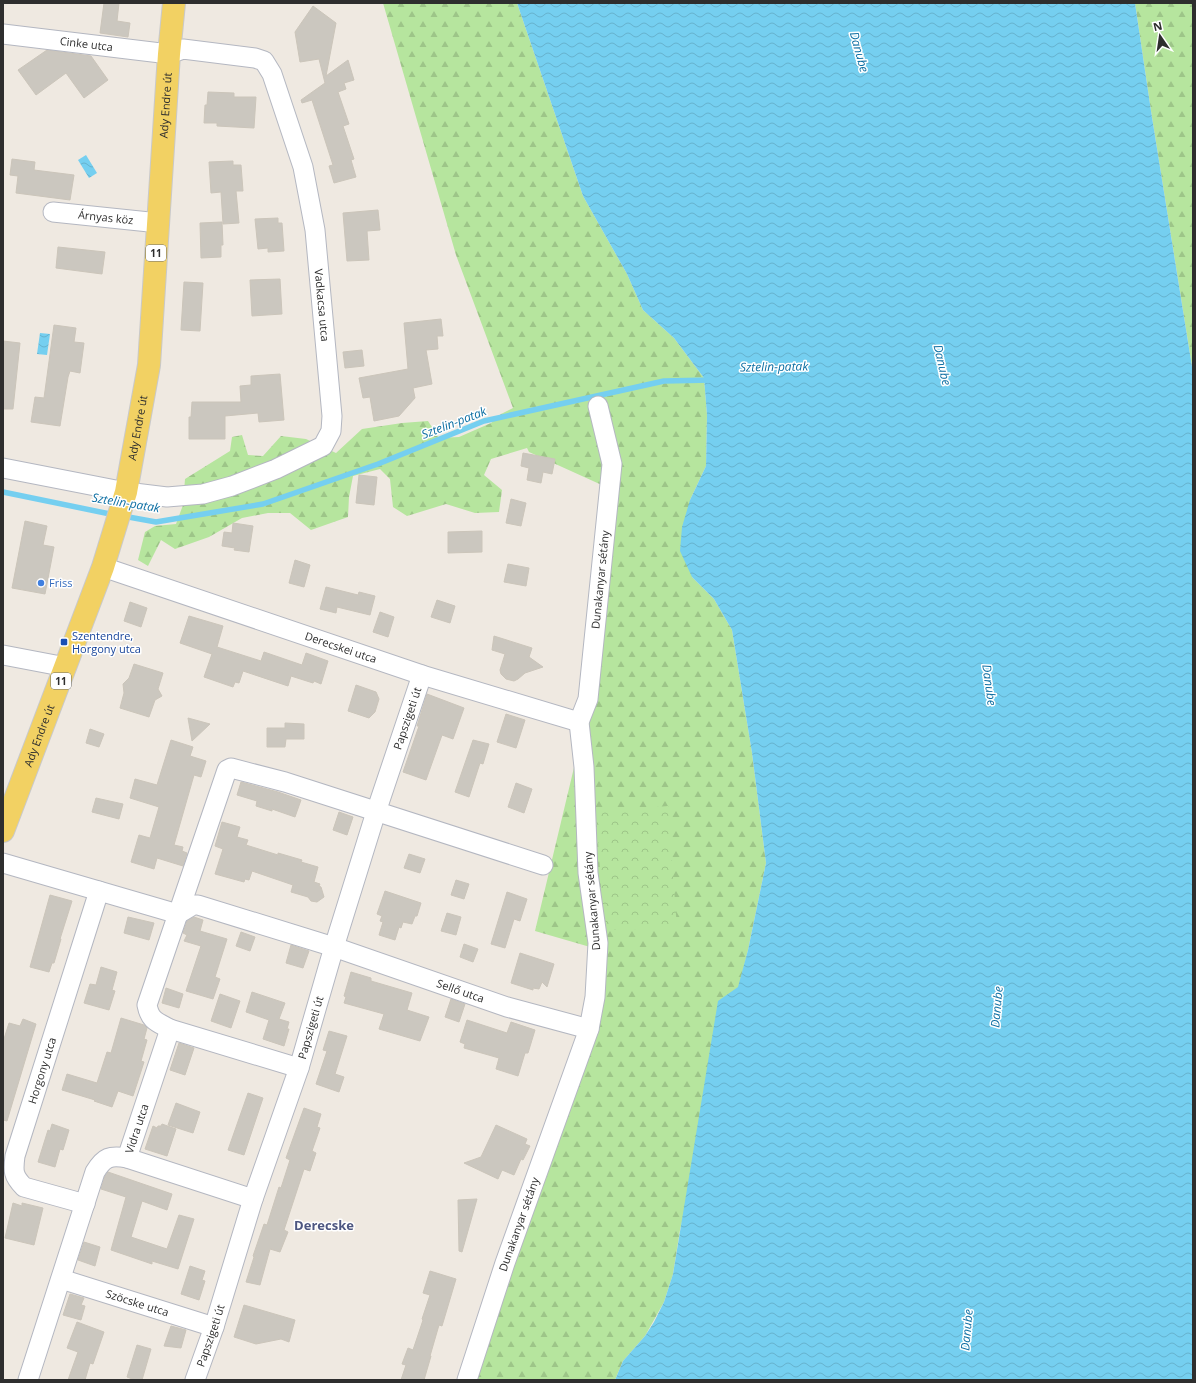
<svg xmlns="http://www.w3.org/2000/svg" width="1196" height="1383" font-family="'Open Sans',sans-serif">
	<style>
		.forest { fill: url(#forest-firs) }
		.park { fill: url(#park-crowns) }
		.water { fill: url(#water-waves) }
		.lines { fill: none; stroke-linecap: round; stroke-linejoin: round }
		.stream { stroke: #75cff0; stroke-width: 5.5 }
		.building { fill: #cbc7bf; stroke: #cbc5ba }
		.street-casing { stroke: #b4b7c1; stroke-width: 21 }
		.primary-casing { stroke: #c9c9c9; stroke-width: 24 }
		.street { stroke: #fff; stroke-width: 19 }
		.primary { stroke: #f2d163; stroke-width: 22 }
		.shop-dot { fill: #3f7fe0; stroke: #fff; stroke-width: 1.5 }
		.transit-dot { fill: #1a4fb4; stroke: #fff; stroke-width: 1.5 }
		.labels { text-anchor: middle; stroke-width: 3; stroke-linejoin: round; paint-order: stroke }
		.shield { fill: #fff; stroke: #6d6d6d; stroke-width: 1 }
		.shield-label { font-size: 10px; font-weight: bold; fill: #2e2e2e }
		.street-label { font-size: 11px; fill: #2e2e2e; stroke: #fff }
		.shop-label { font-size: 11px; fill: #366cbe; stroke: #fff; text-anchor: start }
		.transit-label { font-size: 11px; fill: #164399; stroke: #fff; text-anchor: start }
		.water-label { font-size: 12px; font-style: italic; fill: #0d6fa3; stroke: #fff }
		.quarter-label { font-size: 13px; font-weight: bold; fill: #4d5680; stroke: #fff }
	</style>
	<defs>
		<pattern id="forest-firs" width="22" height="20" patternUnits="userSpaceOnUse"><rect width="22" height="20" fill="#b6e59e"/><path d="M5 1l3.5 6h-7zM16 11l3.5 6h-7z" fill="#9dc588"/></pattern>
		<pattern id="park-crowns" width="20" height="18" patternUnits="userSpaceOnUse"><rect width="20" height="18" fill="#b6e59e"/><path d="M2 6a3 3 0 1 1 6 0M12 15a3 3 0 1 1 6 0" fill="none" stroke="#9dc588"/></pattern>
		<pattern id="water-waves" width="16" height="10" patternUnits="userSpaceOnUse"><rect width="16" height="10" fill="#75cff0"/><path d="M0 5q4-4 8 0t8 0" fill="none" stroke="#66b2ce"/></pattern>
	</defs>
	<rect width="100%" height="100%" fill="#efe9e1"/>
	<g class="forest">
		<polygon points="383,3 517,3 583,196 627,274 643,310 674,338 704,378 707,415 706,466 690,500 692,577 714,599 732,630 752,753 766,863 748,950 680,1230 673,1274 664,1302 645,1336 623,1361 615,1380 469,1380 598,966 597,949 535,931 582,734 615,491 529,452 527,448 491,459 484,475 502,490 499,512 475,513 446,504 407,516 393,507 390,479 380,469 353,476 349,497 348,517 311,530 290,513 268,513 242,518 209,537 175,549 161,540 148,566 138,560 145,532 155,526 176,524 183,505 185,479 230,451 232,437 242,435 248,455 263,456 281,436 306,439 336,453 362,429 402,423 428,421 439,438 459,437 491,423 501,414 513,408 456,255"/>
		<polygon points="1135,3 1193,3 1193,373 1151,111"/>
	</g>
	<polygon class="park" points="668,806 677,928 604,930 596,812"/>
	<g class="water">
		<polygon points="517,3 1135,3 1151,111 1193,373 1193,1380 615,1380 623,1361 645,1336 654,1322 664,1302 673,1274 718,1001 738,987 748,950 766,863 752,753 732,630 714,599 692,577 680,551 682,527 690,500 706,466 707,415 704,378 674,338 643,310 627,274 583,196"/>
		<polygon points="86,155 97,173 89,178 78,160"/>
		<polygon points="40,333 50,334 47,355 37,354"/>
	</g>
	<g class="lines">
		<g class="stream">
			<polyline points="3,492 115,515"/>
			<polyline points="123,516 156,522 263,504 378,464 484,421 664,381 711,380"/>
		</g>
	</g>
	<g class="building">
		<polygon points="104,3 119,3 117,21 130,23 128,37 100,33"/>
		<polygon points="313,6 336,23 326,76 348,60 354,80 344,83 346,89 338,92 349,124 343,126 354,159 351,160 356,177 334,183 329,166 333,165 312,100 302,103 301,100 325,83 319,59 300,62 295,32"/>
		<polygon points="47,50 91,56 108,80 84,98 66,73 36,95 18,70"/>
		<polygon points="208,92 234,93 234,97 256,97 254,128 217,126 217,123 204,123 205,105 207,105"/>
		<polygon points="12,159 35,162 34,170 74,175 70,200 16,193 18,176 10,175"/>
		<polygon points="233,161 233,165 241,165 243,191 236,191 239,223 223,224 221,192 211,193 209,162"/>
		<polygon points="378,210 380,230 367,231 369,260 347,261 343,213"/>
		<polygon points="278,218 278,223 282,223 284,251 268,252 268,248 258,249 255,219"/>
		<polygon points="222,222 223,245 221,245 221,257 201,258 200,223"/>
		<polygon points="58,247 105,252 102,274 56,268"/>
		<polygon points="280,279 282,314 252,316 250,280"/>
		<polygon points="184,282 203,283 200,331 181,330"/>
		<polygon points="441,319 443,336 437,336 438,349 426,350 432,384 413,388 415,398 399,416 374,421 370,397 363,398 359,378 408,369 404,323"/>
		<polygon points="54,325 76,328 74,342 84,343 80,373 70,371 68,377 60,426 31,422 35,397 44,398"/>
		<polygon points="3,341 20,343 13,409 3,409"/>
		<polygon points="362,350 364,366 345,368 343,352"/>
		<polygon points="280,374 284,420 259,422 258,413 225,416 225,439 189,439 189,417 191,417 192,402 241,402 240,386 251,385 251,376"/>
		<polygon points="523,453 555,459 552,474 543,472 541,483 527,480 529,468 521,466"/>
		<polygon points="359,475 377,477 374,505 356,503"/>
		<polygon points="511,499 526,503 521,526 506,523"/>
		<polygon points="25,521 47,526 43,545 54,547 45,594 12,588"/>
		<polygon points="233,523 253,526 249,552 234,550 235,548 222,546 224,532 232,533"/>
		<polygon points="482,531 482,552 448,553 448,532"/>
		<polygon points="295,560 310,565 304,587 289,583"/>
		<polygon points="508,564 529,568 526,586 504,582"/>
		<polygon points="326,587 358,595 359,592 375,596 370,615 337,607 336,613 320,609"/>
		<polygon points="437,600 455,606 450,623 431,617"/>
		<polygon points="130,602 147,608 141,627 124,621"/>
		<polygon points="380,612 394,617 388,637 373,632"/>
		<polygon points="189,616 223,626 217,647 261,661 264,652 302,665 306,653 328,661 321,684 314,681 313,683 291,676 288,686 243,671 239,683 235,682 233,687 204,677 212,654 180,643"/>
		<polygon points="494,636 532,648 529,657 543,667 525,673 518,679 514,681 506,679 501,674 500,670 505,654 492,650"/>
		<polygon points="134,664 163,673 158,689 162,696 155,700 149,717 120,708 124,693 123,684 129,678"/>
		<polygon points="356,685 376,692 379,699 375,712 369,718 348,711"/>
		<polygon points="427,694 464,708 453,739 442,735 426,780 403,772 419,726 417,726"/>
		<polygon points="506,714 525,720 516,748 497,742"/>
		<polygon points="188,718 210,724 192,741"/>
		<polygon points="285,723 304,724 304,739 286,739 285,747 267,747 267,728 285,728"/>
		<polygon points="90,729 104,734 99,747 86,743"/>
		<polygon points="171,740 193,747 190,756 206,761 201,777 194,775 174,845 183,847 182,851 187,853 183,866 157,858 154,869 131,862 139,835 150,838 159,807 130,798 135,779 157,785"/>
		<polygon points="473,740 489,744 483,764 480,763 469,797 455,792"/>
		<polygon points="241,782 278,792 301,800 295,817 272,809 272,811 256,806 257,801 237,795"/>
		<polygon points="516,783 532,789 524,813 508,807"/>
		<polygon points="96,798 123,804 119,819 92,812"/>
		<polygon points="339,812 353,817 347,835 333,830"/>
		<polygon points="222,822 240,827 237,837 248,840 246,845 278,855 278,853 302,860 301,862 318,867 314,882 320,884 319,886 321,887 324,897 317,902 311,901 308,897 291,892 293,885 252,871 249,880 245,879 244,882 215,874 223,849 215,846"/>
		<polygon points="409,854 425,859 420,873 404,868"/>
		<polygon points="456,880 469,884 464,899 451,895"/>
		<polygon points="385,891 421,903 417,916 415,916 412,924 403,922 401,928 399,927 395,940 379,935 383,922 380,921 382,916 377,914"/>
		<polygon points="507,892 527,899 520,921 514,919 505,948 491,944"/>
		<polygon points="50,895 72,901 60,939 61,939 54,963 52,963 49,972 30,967"/>
		<polygon points="447,913 461,917 456,935 441,931"/>
		<polygon points="128,917 154,923 149,940 124,933"/>
		<polygon points="194,917 203,920 200,931 227,939 215,977 220,979 213,999 186,991 201,946 184,941 187,935 183,933 187,921"/>
		<polygon points="241,932 255,937 250,951 236,946"/>
		<polygon points="464,944 478,949 473,962 460,957"/>
		<polygon points="291,945 309,951 303,968 286,963"/>
		<polygon points="520,953 554,964 547,987 542,982 539,989 533,988 533,990 511,983"/>
		<polygon points="101,967 117,972 112,990 115,991 109,1010 84,1003 90,984 96,985"/>
		<polygon points="351,972 371,978 371,981 412,993 407,1010 429,1017 420,1041 379,1029 384,1014 344,1003 346,997 344,996"/>
		<polygon points="166,988 183,994 179,1008 162,1003"/>
		<polygon points="252,992 285,1003 279,1019 289,1022 287,1029 289,1029 284,1046 263,1039 269,1020 246,1012"/>
		<polygon points="220,994 240,1001 231,1028 211,1021"/>
		<polygon points="451,999 465,1004 459,1022 445,1017"/>
		<polygon points="121,1018 144,1025 147,1028 144,1039 147,1040 141,1061 144,1062 133,1096 118,1091 112,1107 94,1101 95,1100 62,1090 67,1074 97,1083 107,1052 111,1053"/>
		<polygon points="23,1019 36,1024 7,1121 3,1120 3,1042 9,1023 20,1026"/>
		<polygon points="467,1020 507,1033 511,1022 535,1030 528,1053 525,1053 518,1076 496,1069 499,1058 464,1048 465,1044 460,1042"/>
		<polygon points="329,1031 347,1036 335,1074 344,1077 339,1092 316,1084 327,1051 323,1050"/>
		<polygon points="179,1043 194,1048 185,1075 170,1070"/>
		<polygon points="248,1093 263,1098 244,1155 228,1150"/>
		<polygon points="176,1103 200,1112 193,1133 168,1125"/>
		<polygon points="304,1108 321,1114 317,1127 320,1128 312,1151 316,1153 310,1171 304,1169 284,1230 288,1232 280,1252 270,1249 260,1285 246,1282 254,1257 253,1256 264,1224 267,1225 279,1187 281,1188 290,1160 286,1158"/>
		<polygon points="52,1124 69,1130 63,1150 60,1149 55,1167 38,1162 48,1130 50,1131"/>
		<polygon points="162,1124 176,1129 167,1156 145,1149 153,1126 157,1128 158,1126 161,1126"/>
		<polygon points="496,1125 527,1139 525,1144 530,1146 523,1160 521,1159 514,1175 502,1170 498,1179 464,1163 481,1157"/>
		<polygon points="108,1172 172,1194 167,1210 142,1201 131,1237 167,1249 179,1215 194,1219 178,1269 152,1261 152,1264 111,1250 126,1197 101,1189 105,1176"/>
		<polygon points="477,1199 462,1252 459,1251 458,1200"/>
		<polygon points="13,1203 22,1206 22,1203 43,1208 34,1245 5,1238"/>
		<polygon points="84,1242 100,1247 95,1266 78,1260"/>
		<polygon points="190,1266 205,1271 202,1280 205,1281 199,1300 181,1294"/>
		<polygon points="430,1271 456,1279 442,1326 439,1325 430,1356 431,1356 424,1380 401,1380 406,1365 402,1364 408,1348 413,1350 423,1320 422,1319 430,1295 423,1293"/>
		<polygon points="70,1294 84,1298 81,1305 85,1306 81,1320 63,1315"/>
		<polygon points="244,1305 295,1320 289,1342 281,1339 256,1344 234,1337"/>
		<polygon points="77,1322 104,1332 93,1364 90,1363 85,1380 68,1380 78,1352 67,1348"/>
		<polygon points="171,1326 186,1330 181,1348 164,1346"/>
		<polygon points="137,1345 151,1349 142,1380 135,1380 127,1377"/>
	</g>
	<g class="lines">
		<defs>
			<g id="street">
				<path id="s1" d="M3,34L169,54L183,49L255,58L264,61L272,74L303,167L315,230L332,416L331,431L323,446L276,469L232,486L203,494L167,497L126,492L3,468"/>
				<path id="s2" d="M53,212L159,223"/>
				<path id="s3" d="M103,567L422,675L579,722"/>
				<polyline points="3,655 66,667"/>
				<path id="s4" d="M3,863L178,914L193,905H198L334,947L507,1007L589,1029"/>
				<path d="M299,1068L170,1029C157,1022 150,1021 147,1005L227,770L231,768L285,782L543,865"/>
				<polyline points="127,1158 253,1199"/>
				<path id="s5" d="M85,1204L24,1187C13,1176 13,1171 15,1156L99,891"/>
				<path id="s6" d="M61,1279L214,1327"/>
				<path id="s7" d="M28,1380L95,1172C104,1157 110,1155 127,1158L170,1029"/>
				<path id="s8" d="M195,1380L214,1327L253,1199L299,1068L334,947L376,812L422,675"/>
				<path id="s9" d="M467,1380L505,1263L589,1029L595,997L598,943L588,873L584,767L579,722L588,699L612,464L598,406"/>
			</g>
			<g id="primary">
				<path id="s10" d="M3,831L103,567L126,492L149,365L169,54L174,3"/>
			</g>
		</defs>
		<use href="#street" class="street-casing"/>
		<use href="#primary" class="primary-casing"/>
		<use href="#street" class="street"/>
		<use href="#primary" class="primary"/>
	</g>
	<circle class="shop-dot" cx="41" cy="583" r="4"/>
	<rect class="transit-dot" x="60" y="638" width="8" height="8" rx="2"/>
	<g class="labels">
		<g class="shield">
			<rect x="146" y="245" width="20" height="16" rx="3"/>
			<rect x="51" y="673" width="20" height="16" rx="3"/>
		</g>
		<g class="shield-label">
			<text x="156" y="257">11</text>
			<text x="61" y="685">11</text>
		</g>
		<g class="street-label">
			<text dy="4" stroke="none"><textPath href="#s1" startOffset="84">Cinke utca</textPath></text>
			<text dy="4" stroke="none"><textPath href="#s10" startOffset="750">Ady Endre út</textPath></text>
			<text dy="4" stroke="none"><textPath href="#s2" startOffset="53">Árnyas köz</textPath></text>
			<text dy="4" stroke="none"><textPath href="#s1" startOffset="517">Vadkacsa utca</textPath></text>
			<text dy="4" stroke="none"><textPath href="#s10" startOffset="426">Ady Endre út</textPath></text>
			<text dy="4" stroke="none"><textPath href="#s9" startOffset="825">Dunakanyar sétány</textPath></text>
			<text dy="4" stroke="none"><textPath href="#s3" startOffset="251">Derecskei utca</textPath></text>
			<text dy="4" stroke="none"><textPath href="#s8" startOffset="695">Papszigeti út</textPath></text>
			<text dy="4" stroke="none"><textPath href="#s10" startOffset="102">Ady Endre út</textPath></text>
			<text transform="translate(592 901) rotate(-95)" y="4">Dunakanyar sétány</text>
			<text dy="4" stroke="none"><textPath href="#s4" startOffset="481">Sellő utca</textPath></text>
			<text dy="4" stroke="none"><textPath href="#s8" startOffset="371">Papszigeti út</textPath></text>
			<text dy="4" stroke="none"><textPath href="#s5" startOffset="187">Horgony utca</textPath></text>
			<text dy="4" stroke="none"><textPath href="#s7" startOffset="288">Vidra utca</textPath></text>
			<text dy="4" stroke="none"><textPath href="#s9" startOffset="164">Dunakanyar sétány</textPath></text>
			<text dy="4" stroke="none"><textPath href="#s6" startOffset="80">Szöcske utca</textPath></text>
			<text dy="4" stroke="none"><textPath href="#s8" startOffset="47">Papszigeti út</textPath></text>
		</g>
		<g class="shop-label">
			<text x="49" y="587">Friss</text>
		</g>
		<g class="transit-label">
			<text x="72" y="640">Szentendre,<tspan x="72" dy="13">Horgony utca</tspan></text>
		</g>
		<g class="water-label">
			<text transform="translate(859 52) rotate(75)" y="4">Danube</text>
			<text transform="translate(942 365) rotate(77)" y="4">Danube</text>
			<text transform="translate(774 367) rotate(-1)" y="4">Sztelin-patak</text>
			<text transform="translate(454 423) rotate(-21)" y="4">Sztelin-patak</text>
			<text transform="translate(126 503) rotate(9)" y="4">Sztelin-patak</text>
			<text transform="translate(989 685) rotate(82)" y="4">Danube</text>
			<text transform="translate(997 1007) rotate(-85)" y="4">Danube</text>
			<text transform="translate(967 1330) rotate(-85)" y="4">Danube</text>
		</g>
		<g class="quarter-label">
			<text x="324" y="1230">Derecske</text>
		</g>
	</g>
	<rect width="1196" height="1383" fill="none" stroke="#2e2e2e" stroke-width="8"/>
	<g transform="translate(1160 36) rotate(347)" stroke="#ffffff" stroke-width="3" paint-order="stroke">
	<path d="M0-3L7 15L0 10L-7 15Z" fill="#2e2e2e"/>
	<text y="-6" font-size="11" font-weight="bold" text-anchor="middle" fill="#2e2e2e">N</text>
	</g>
</svg>
